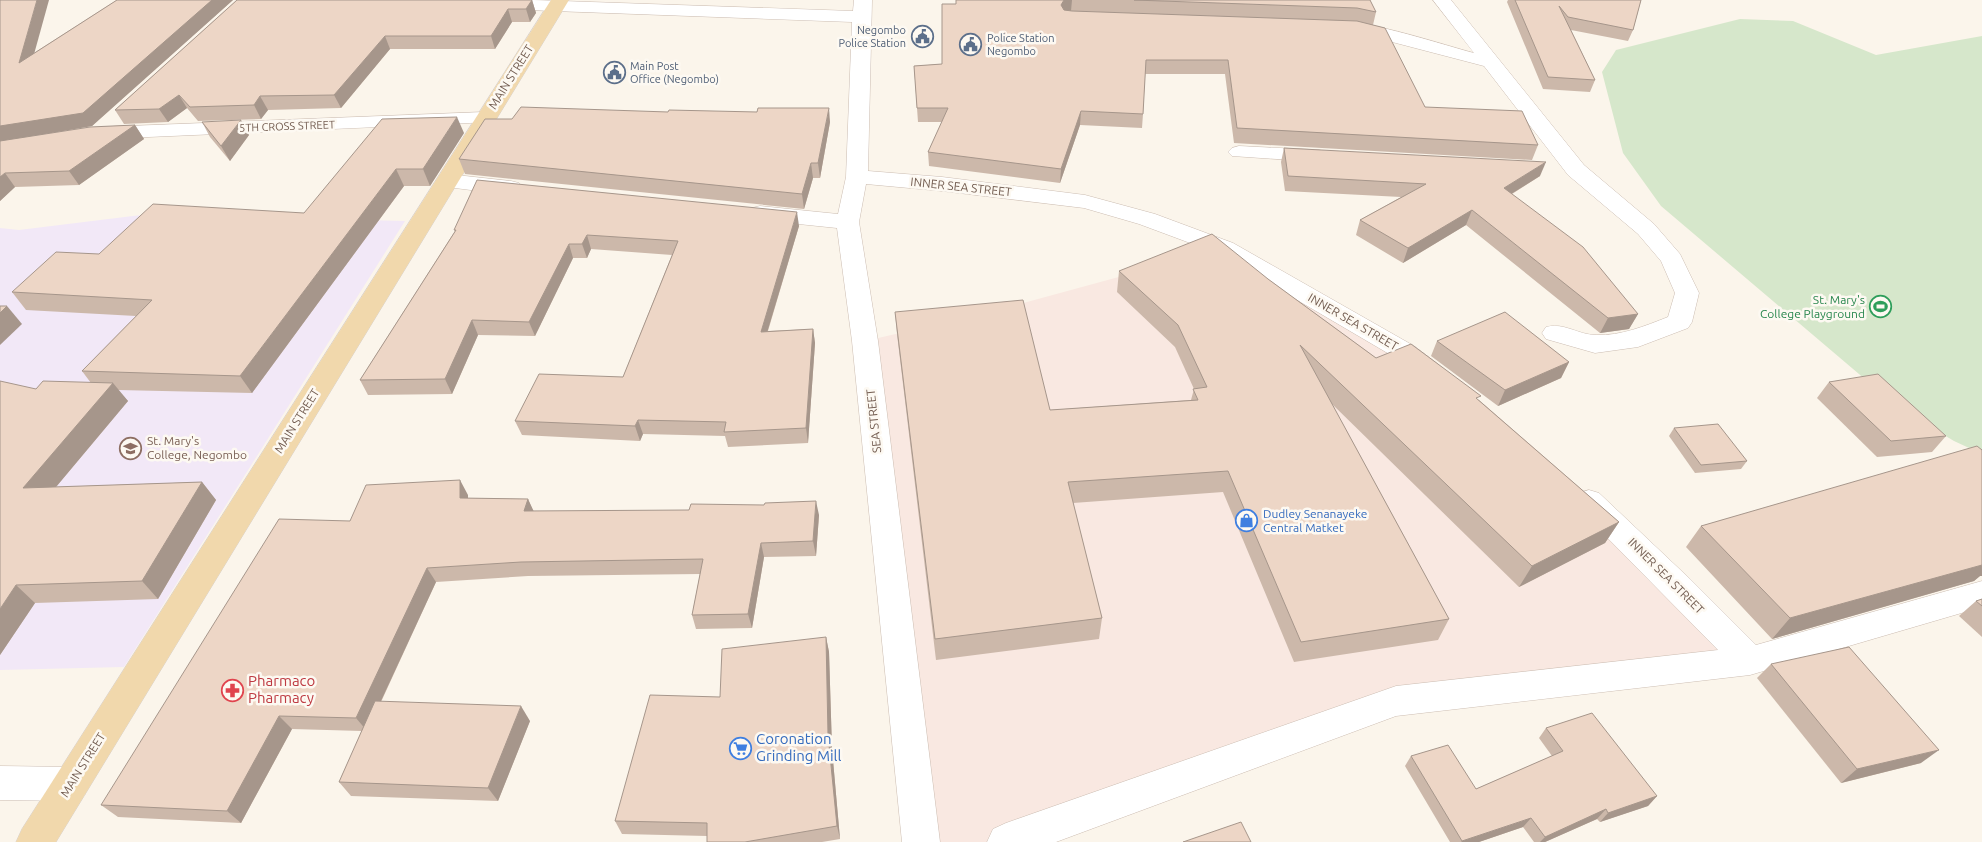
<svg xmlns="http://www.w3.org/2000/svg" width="1982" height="842" font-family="Ubuntu,sans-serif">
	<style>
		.commercial { fill: #f9e8e1 }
		.education { fill: #f2e8f7 }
		.green { fill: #d6e7cb }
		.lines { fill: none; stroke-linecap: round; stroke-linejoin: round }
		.minor-casing { stroke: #ccbdb2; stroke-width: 1 }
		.major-casing { stroke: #d8d2ce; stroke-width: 1 }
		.minor { fill: #fff; fill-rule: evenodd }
		.major { fill: #f1d8ac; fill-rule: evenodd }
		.wall { fill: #ccb8aa }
		.shaded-wall { fill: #a6968b }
		.building { fill: #edd6c6; stroke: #a6968b }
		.labels { text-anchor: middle; stroke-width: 5; stroke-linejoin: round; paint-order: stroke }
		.far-service-label { font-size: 11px; fill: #4e5e75; stroke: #fdf9f2; text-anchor: start }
		.far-street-label { font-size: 11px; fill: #735d51; stroke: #fdf9f2 }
		.street-label { font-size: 12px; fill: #735d51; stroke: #fdf9f2 }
		.leisure-label { font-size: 12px; fill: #27864d; stroke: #fdf9f2; text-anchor: end }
		.education-label { font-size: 12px; fill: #785e54; stroke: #fdf9f2; text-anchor: start }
		.shop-label { font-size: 12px; fill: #366cbe; stroke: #fdf9f2; text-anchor: start }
		.near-health-label { font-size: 15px; fill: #be3a42; stroke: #fdf9f2; text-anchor: start }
		.near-shop-label { font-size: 15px; fill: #366cbe; stroke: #fdf9f2; text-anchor: start }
	</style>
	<rect width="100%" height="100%" fill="#fbf5eb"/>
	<polygon class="commercial" points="1225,248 1405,352 1750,661 1396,701 1006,842 921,842 865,341 979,315"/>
	<polygon class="education" points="141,215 405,221 124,667 0,670 0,228 19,230"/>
	<polygon class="green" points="1740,19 1793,21 1876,55 1982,36 1982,454 1954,441 1899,408 1661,206 1623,153 1602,72 1616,50"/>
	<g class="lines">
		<defs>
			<g id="minor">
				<path d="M492,0H533L853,11L854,0H872L868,171L942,177L1085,195L1155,214L1233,243L1414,346L1439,365L1443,371L1439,377C1421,383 1410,369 1396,358L1217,253L1139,224L1084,208L942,191L866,184L859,222L878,341L940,842H902L852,341L837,228L760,220L752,218L749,213L752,208L760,206L838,214L846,177L852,22L498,9L492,8L489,4Z"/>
				<path d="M1433,0H1451L1584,165L1654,224L1680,254L1699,293L1692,322L1688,328L1638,347L1595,353L1546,339L1542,333L1546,327C1564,322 1578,335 1596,335C1621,336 1645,326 1668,317L1675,293L1661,261L1638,234L1568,175L1484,66L1373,37L1345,32L1342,28L1345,24C1366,19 1447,46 1474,53Z"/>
				<polygon points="485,112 492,114 495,118 492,122 103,139 96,137 93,133 96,129 103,127"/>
				<polygon points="1239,146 1319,150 1326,152 1330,156 1326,160 1319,162 1232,156 1228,152 1232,148"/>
				<polygon points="447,174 511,181 519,183 522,188 519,193 511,195 439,186 436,181 439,176"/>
				<polygon points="1589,490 1599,493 1690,579 1756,645 1982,581 1982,607 1750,675 1396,716 1056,842 987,842 993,829 1006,823 1396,686 1718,650 1579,509 1574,501 1579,493"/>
				<polygon points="0,766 71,767 84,772 89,784 84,796 71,801 0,800"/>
			</g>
			<polygon id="major" points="551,0 569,0 56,842 16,842 22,829"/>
		</defs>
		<use href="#minor" class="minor-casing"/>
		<use href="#major" class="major-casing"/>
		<use href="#minor" class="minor"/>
		<use href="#major" class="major"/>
	</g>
	<g class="wall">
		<polygon points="0,0 34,53 117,0 233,0 92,126 27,137 135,125 144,139 79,185 15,187 0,201"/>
		<polygon points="237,0 532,0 536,13 530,22 512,22 495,49 390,49 341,108 268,110 261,119 198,121 187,108 168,122 124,124 115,110"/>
		<polygon points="956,0 1370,0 1376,12 1373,25 1425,107 1538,145 1532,160 1234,143 1225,74 1145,74 1143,114 1142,128 1080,125 1060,183 929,166 928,152 942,122 918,122 914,66 942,64 956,4"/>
		<polygon points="1508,0 1641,0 1633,30 1628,41 1571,30 1595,80 1590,92 1543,89 1507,2"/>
		<polygon points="202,122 249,135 230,161 210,137"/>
		<polygon points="830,122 820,178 813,178 804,209 465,174 459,159"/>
		<polygon points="464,133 430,186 404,186 252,393 118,390 128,401 56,487 202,482 216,500 158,599 35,603 0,655 36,389 91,383 82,371 136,316 26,310 12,292 99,254 304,213"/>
		<polygon points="1284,148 1540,176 1512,194 1638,314 1629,329 1600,333 1466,225 1403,263 1356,235 1360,220 1401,197 1285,191 1281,162"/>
		<polygon points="799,226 768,331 813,329 815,343 808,443 728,447 725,436 643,434 640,441 522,435 515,421 623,377 672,255 591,249 587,258 573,258 535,336 478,335 452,394 368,395 360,380 455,231 454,230"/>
		<polygon points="1119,271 1268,279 1376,358 1479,400 1619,522 1605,543 1519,587 1332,404 1449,619 1438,640 1294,662 1223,492 1073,503 1102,618 1099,639 936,660 897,334 895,312 1050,410 1191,400 1194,389 1175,347 1117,292"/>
		<polygon points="1437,341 1569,362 1561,378 1498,406 1431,356"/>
		<polygon points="1829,382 1946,436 1932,452 1877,457 1817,398"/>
		<polygon points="1674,428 1747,461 1741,469 1695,473 1669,436"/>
		<polygon points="1982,450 1982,576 1980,576 1974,581 1772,639 1686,547 1701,526"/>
		<polygon points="468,495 468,498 528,499 533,511 819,515 816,556 764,557 752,628 696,629 692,615 700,574 528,576 436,582 381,702 530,721 498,801 351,796 339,782 362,731 292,729 241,823 118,817 101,805 350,521"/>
		<polygon points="1982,599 1982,637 1959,616 1976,601"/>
		<polygon points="826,637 829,652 832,749 840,839 822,842 707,842 707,836 622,834 615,821 720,697"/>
		<polygon points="1771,664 1921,763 1841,783 1757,678"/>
		<polygon points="1546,728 1657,796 1648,806 1600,822 1597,819 1545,842 1534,842 1523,827 1479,842 1450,842 1405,766 1411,756 1476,789 1552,756 1539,738"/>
	</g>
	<g class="shaded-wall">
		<polygon points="37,0 49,0 28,76 19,63"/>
		<polygon points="212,0 233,0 92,126 0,142 0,126"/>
		<polygon points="532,0 536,13 530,22 526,9"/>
		<polygon points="1064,0 1072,0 1071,11 1064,13 1061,5"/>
		<polygon points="508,9 512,22 495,49 491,36"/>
		<polygon points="385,36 390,49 341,108 334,95"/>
		<polygon points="179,95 187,108 168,122 159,109"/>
		<polygon points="260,96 268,110 261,119 254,105"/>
		<polygon points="829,108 830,122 820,178 818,163"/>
		<polygon points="1081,111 1080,125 1060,183 1061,169"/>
		<polygon points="457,117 464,133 430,186 423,169"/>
		<polygon points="241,120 249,135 230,161 221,146"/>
		<polygon points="135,125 144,139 79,185 69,171"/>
		<polygon points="1546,162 1540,176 1498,202 1504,188"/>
		<polygon points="811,163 813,178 804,209 802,194"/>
		<polygon points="396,169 404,186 252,393 240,376"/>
		<polygon points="5,173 15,187 0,201 0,177"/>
		<polygon points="1472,210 1466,225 1403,263 1408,248"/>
		<polygon points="797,212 799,226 763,346 761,332"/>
		<polygon points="587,235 591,249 587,258 582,244"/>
		<polygon points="569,244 573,258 535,336 529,322"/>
		<polygon points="7,306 22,324 0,345 0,313"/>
		<polygon points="1638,314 1629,329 1600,333 1608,318"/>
		<polygon points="472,320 478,335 452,394 445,379"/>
		<polygon points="813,329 815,343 808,443 806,428"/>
		<polygon points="1569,362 1561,378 1498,406 1505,390"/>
		<polygon points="113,383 128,401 40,506 23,488"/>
		<polygon points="638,420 643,434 640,441 635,426"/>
		<polygon points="460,480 468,495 468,512 460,498"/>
		<polygon points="202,482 216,500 158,599 142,581"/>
		<polygon points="528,499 535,514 524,511"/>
		<polygon points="816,501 819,515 816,556 813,541"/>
		<polygon points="1619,522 1605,543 1519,587 1532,566"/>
		<polygon points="761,543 764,557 752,628 748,614"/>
		<polygon points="1982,565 1982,576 1980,576 1974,581 1772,639 1790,618"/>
		<polygon points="427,568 436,582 367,731 356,718"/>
		<polygon points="16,585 35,603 0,655 0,609"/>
		<polygon points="826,637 829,652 832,749 840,839 837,826 828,735"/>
		<polygon points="521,706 530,721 498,801 488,788"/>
		<polygon points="279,716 292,729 241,823 227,811"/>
		<polygon points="1939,750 1921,763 1841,783 1857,769"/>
		<polygon points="1657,796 1648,806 1600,822 1608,813"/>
		<polygon points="1606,809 1597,819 1545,842 1540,842 1545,837"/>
		<polygon points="1531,818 1523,827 1479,842 1461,842 1462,841"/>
	</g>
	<g class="building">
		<polygon points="0,0 37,0 19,63 117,0 212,0 83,113 0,126"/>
		<polygon points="237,0 532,0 526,9 508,9 491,36 385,36 334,95 260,96 254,105 190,107 179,95 159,109 115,110"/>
		<polygon points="956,0 1064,0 1061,5 1064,10 1072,11 1357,21 1385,28 1425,107 1522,111 1538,145 1237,128 1228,60 1146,60 1143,114 1081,111 1061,169 928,152 948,108 917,108 914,66 942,64 942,4 956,4"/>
		<polygon points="1134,0 1370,0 1376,12 1357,8"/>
		<polygon points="1515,0 1641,0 1633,30 1568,17 1559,6 1595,80 1548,77"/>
		<polygon points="521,107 668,112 669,110 757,112 758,108 829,108 818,163 811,163 802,194 459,159 485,119 512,119"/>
		<polygon points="457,117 423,169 396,169 240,376 82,371 152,300 12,292 56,252 99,254 153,204 304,213 382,119"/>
		<polygon points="241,120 221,146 202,122"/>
		<polygon points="135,125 69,171 5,173 0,177 0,141 90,127"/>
		<polygon points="1284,148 1546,162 1504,188 1583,247 1638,314 1608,318 1472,210 1408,248 1360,220 1426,184 1288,176"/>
		<polygon points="477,180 797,212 761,332 813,329 806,428 724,432 726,422 638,420 635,426 515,421 539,374 623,377 678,241 587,235 582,244 569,244 529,322 472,320 445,379 360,380 456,230 454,230"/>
		<polygon points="1212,234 1268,279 1376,358 1411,344 1481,396 1476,398 1619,522 1532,566 1300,345 1449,619 1301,642 1228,471 1068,482 1102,618 935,639 895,312 1023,300 1050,410 1198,400 1193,389 1207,387 1178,325 1119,271"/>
		<polygon points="0,306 7,306 0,313"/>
		<polygon points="1505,312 1569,362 1505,390 1437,341"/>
		<polygon points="1878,374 1946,436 1891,441 1829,382"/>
		<polygon points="0,381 36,389 43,381 113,383 23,488 202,482 142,581 16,585 0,609"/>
		<polygon points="1718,424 1747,461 1701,465 1674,428"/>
		<polygon points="1977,446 1982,450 1982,565 1790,618 1701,526"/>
		<polygon points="460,480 460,498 528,499 524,511 689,510 691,504 764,505 765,503 816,501 813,541 761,543 748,614 692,615 703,559 521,562 427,568 356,718 279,716 227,811 101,805 279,519 350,521 366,485"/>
		<polygon points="1982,599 1982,606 1976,601"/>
		<polygon points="826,637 828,735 837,826 745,842 707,842 707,823 615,821 650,695 720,697 722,649"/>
		<polygon points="1849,647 1939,750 1857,769 1771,664"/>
		<polygon points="375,701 521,706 488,788 339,782"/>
		<polygon points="1592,713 1657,796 1608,813 1606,809 1545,837 1531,818 1462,841 1411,756 1448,745 1476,789 1563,751 1546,728"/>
		<polygon points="1241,822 1251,842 1183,842"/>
	</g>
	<defs>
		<symbol id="civic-ring" viewBox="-11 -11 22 22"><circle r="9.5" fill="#fdf9f2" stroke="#5c6f8a" stroke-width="1.5"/><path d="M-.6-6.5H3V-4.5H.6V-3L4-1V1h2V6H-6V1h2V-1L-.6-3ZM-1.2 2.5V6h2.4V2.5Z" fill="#5c6f8a"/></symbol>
		<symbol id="stadium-ring" viewBox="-11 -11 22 22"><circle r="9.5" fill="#fdf9f2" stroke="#2e9e5b" stroke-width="1.5"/><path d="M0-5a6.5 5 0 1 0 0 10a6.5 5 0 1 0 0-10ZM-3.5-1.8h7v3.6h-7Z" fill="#2e9e5b"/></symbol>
		<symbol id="university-ring" viewBox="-11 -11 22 22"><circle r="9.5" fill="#fdf9f2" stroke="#8d6e63" stroke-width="1.5"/><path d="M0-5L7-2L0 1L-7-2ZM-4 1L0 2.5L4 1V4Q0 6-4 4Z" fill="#8d6e63"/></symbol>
		<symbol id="shop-ring" viewBox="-11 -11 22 22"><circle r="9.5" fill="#fdf9f2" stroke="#3f7fe0" stroke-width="1.5"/><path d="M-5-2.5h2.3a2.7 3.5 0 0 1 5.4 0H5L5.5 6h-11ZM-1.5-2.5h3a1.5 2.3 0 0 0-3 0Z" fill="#3f7fe0"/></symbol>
		<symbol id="pharmacy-ring" viewBox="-11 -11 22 22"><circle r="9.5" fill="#fdf9f2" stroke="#e0444e" stroke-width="1.5"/><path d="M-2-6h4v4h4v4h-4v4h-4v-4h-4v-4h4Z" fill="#e0444e"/></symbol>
		<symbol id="supermarket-ring" viewBox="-11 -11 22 22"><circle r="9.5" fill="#fdf9f2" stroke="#3f7fe0" stroke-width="1.5"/><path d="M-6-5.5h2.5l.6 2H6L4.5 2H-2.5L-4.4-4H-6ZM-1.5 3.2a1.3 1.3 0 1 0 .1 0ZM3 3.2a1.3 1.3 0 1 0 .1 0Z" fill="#3f7fe0"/></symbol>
	</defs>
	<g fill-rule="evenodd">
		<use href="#civic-ring" x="910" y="24" width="25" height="25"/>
		<use href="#civic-ring" x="958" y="32" width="25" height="25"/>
		<use href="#civic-ring" x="602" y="60" width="25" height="25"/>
		<use href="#stadium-ring" x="1868" y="294" width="25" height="25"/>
		<use href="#university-ring" x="118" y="436" width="25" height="25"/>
		<use href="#shop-ring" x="1234" y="508" width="25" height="25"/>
		<use href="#pharmacy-ring" x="220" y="678" width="25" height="25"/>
		<use href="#supermarket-ring" x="728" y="736" width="25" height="25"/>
	</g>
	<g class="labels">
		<g class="far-service-label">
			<text x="906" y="34" text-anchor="end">Negombo<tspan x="906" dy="13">Police Station</tspan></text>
			<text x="987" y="42">Police Station<tspan x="987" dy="13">Negombo</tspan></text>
			<text x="630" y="70">Main Post<tspan x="630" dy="13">Office (Negombo)</tspan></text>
		</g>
		<g class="far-street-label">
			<text transform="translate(287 126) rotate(-2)" y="4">5TH CROSS STREET</text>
		</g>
		<g class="street-label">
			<text transform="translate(511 77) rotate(-58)" y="4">MAIN STREET</text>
			<text transform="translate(961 187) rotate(6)" y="4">INNER SEA STREET</text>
			<text transform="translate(1353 322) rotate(30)" y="4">INNER SEA STREET</text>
			<text transform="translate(297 421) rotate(-58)" y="4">MAIN STREET</text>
			<text transform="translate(874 421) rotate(-96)" y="4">SEA STREET</text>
			<text transform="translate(1666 576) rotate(45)" y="4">INNER SEA STREET</text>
			<text transform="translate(83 765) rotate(-58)" y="4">MAIN STREET</text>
		</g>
		<g class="leisure-label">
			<text x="1865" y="304">St. Mary's<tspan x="1865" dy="14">College Playground</tspan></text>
		</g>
		<g class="education-label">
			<text x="147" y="445">St. Mary's<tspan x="147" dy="14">College, Negombo</tspan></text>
		</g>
		<g class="shop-label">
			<text x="1263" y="518">Dudley Senanayeke<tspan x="1263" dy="14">Central Matket</tspan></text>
		</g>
		<g class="near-health-label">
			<text x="248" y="686">Pharmaco<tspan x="248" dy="17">Pharmacy</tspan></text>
		</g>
		<g class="near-shop-label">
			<text x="756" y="744">Coronation<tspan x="756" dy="17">Grinding Mill</tspan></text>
		</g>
	</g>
</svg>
